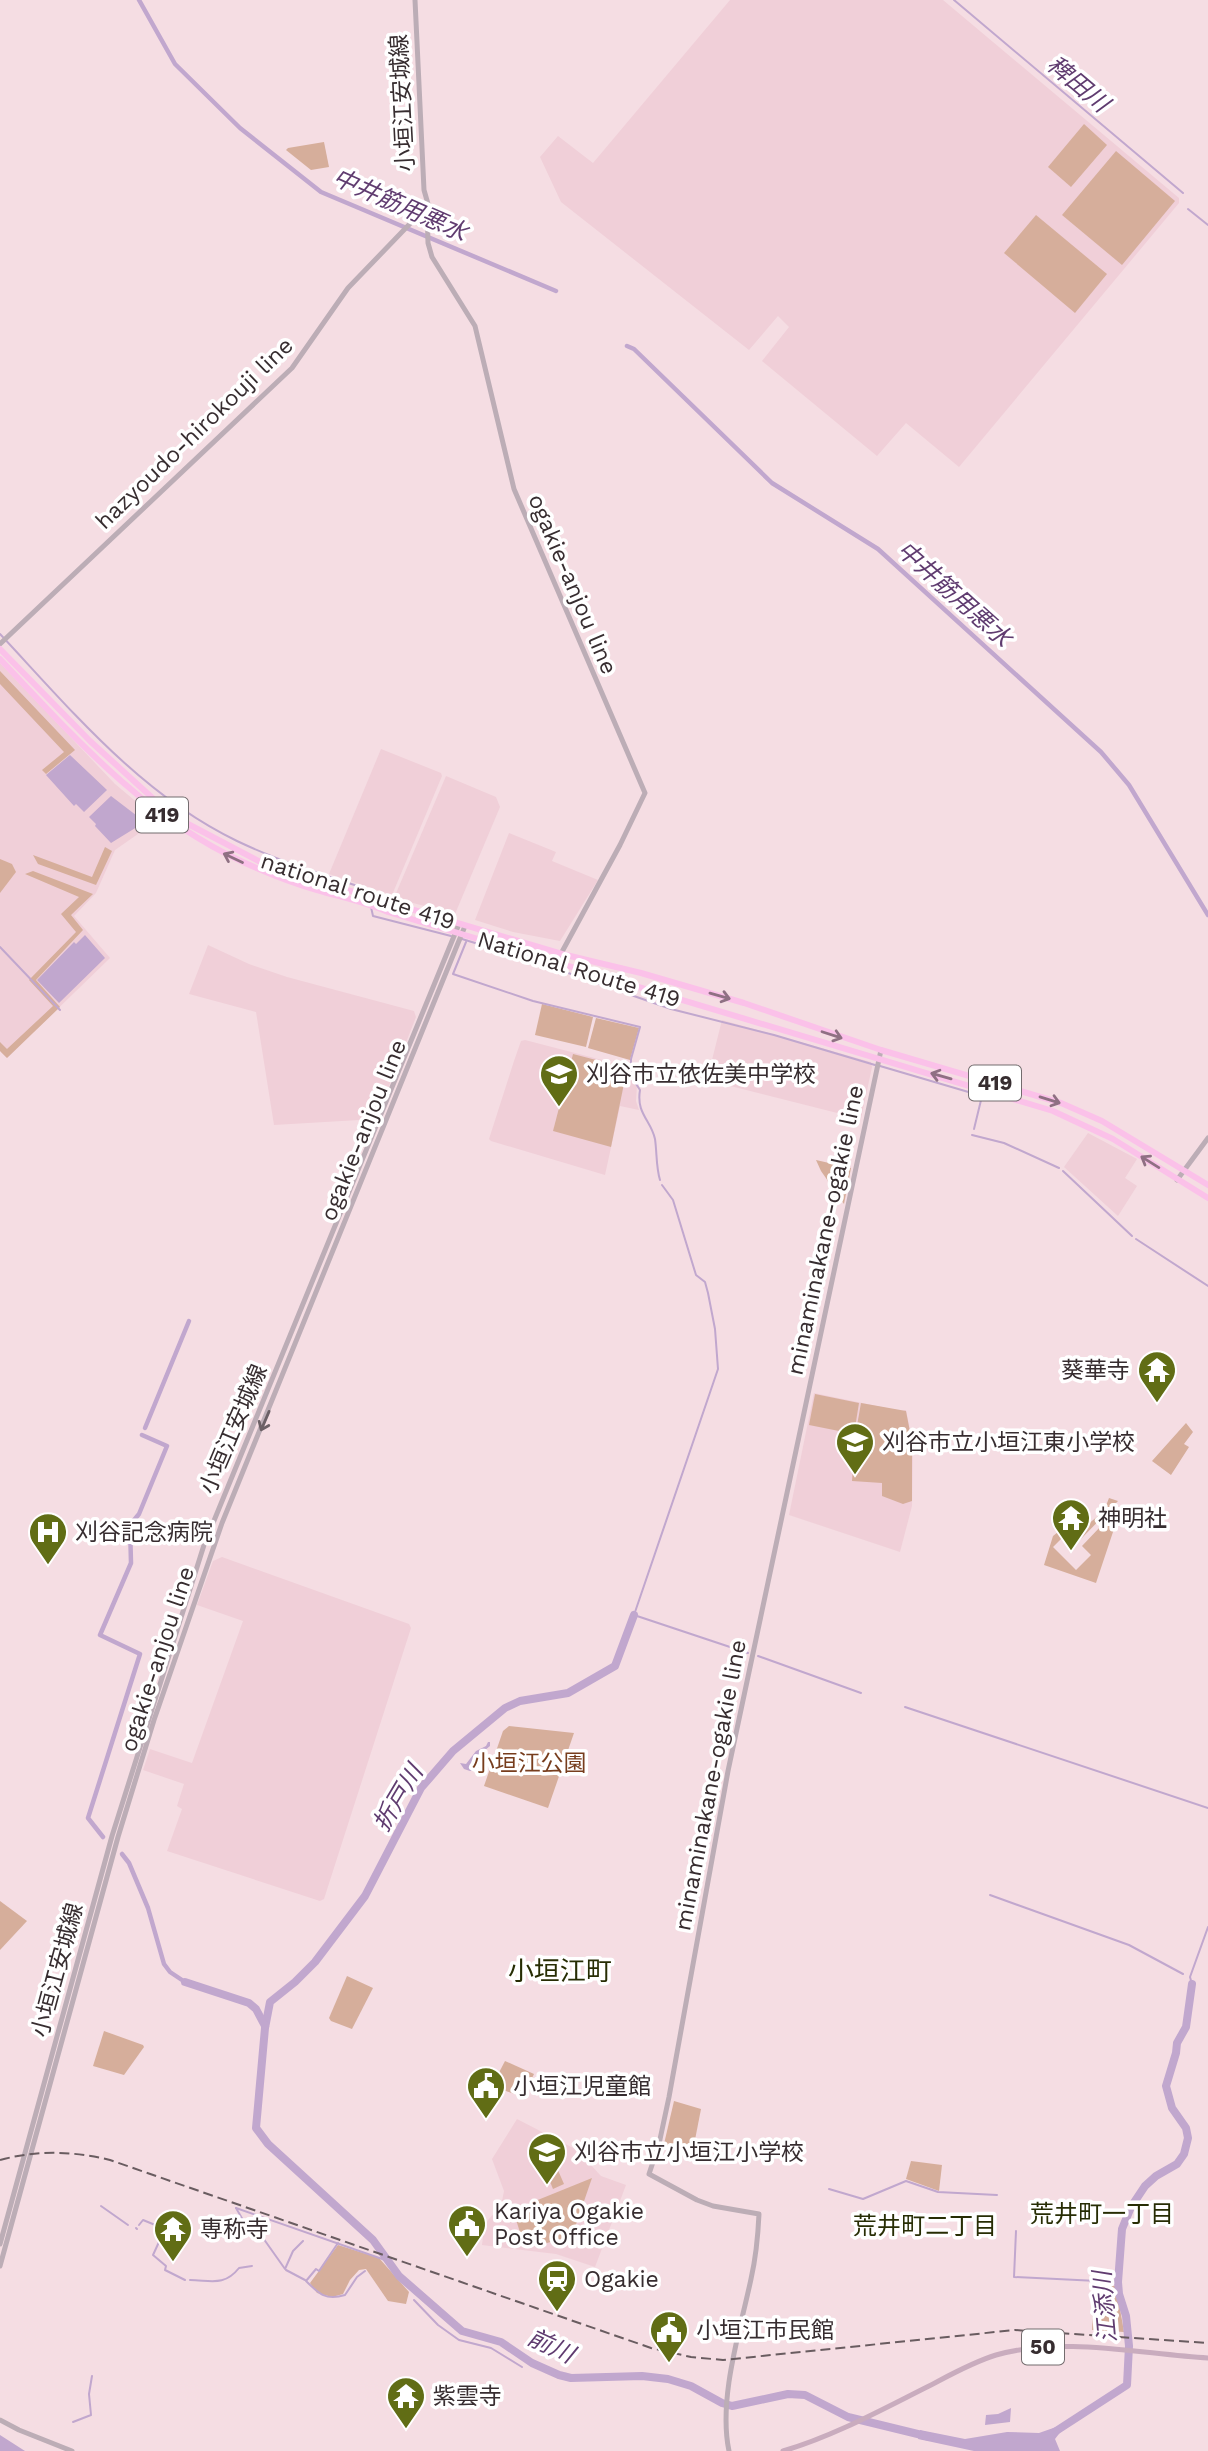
<svg xmlns="http://www.w3.org/2000/svg" width="1208" height="2451" font-family="'Work Sans','Noto Sans JP',sans-serif">
	<style>
		.built { fill: #f0cfd8 }
		.green { fill: #d6ae9b }
		.water { fill: #c1a7ce }
		.lines { fill: none; stroke-linecap: round; stroke-linejoin: round }
		.stream { stroke: #c1a7ce; stroke-width: 2 }
		.canal { stroke: #c1a7ce; stroke-width: 4.5 }
		.river { stroke: #c1a7ce; stroke-width: 8 }
		.secondary { stroke: #bcadb6; stroke-width: 5 }
		.primary { stroke: #c9acbe; stroke-width: 5 }
		.highway { stroke: #fbc1e9; stroke-width: 6 }
		.rail { stroke: #695c60; stroke-width: 2; stroke-dasharray: 10 5; stroke-linecap: butt }
		.oneway { stroke: #8f7083 }
		.oneway2 { stroke: #6c6066 }
		.labels { text-anchor: middle; stroke-width: 7; stroke-linejoin: round; paint-order: stroke }
		.shield { fill: #fff; stroke: #736c6e; stroke-width: 2 }
		.shield-label { font-size: 21px; font-weight: bold; fill: #372d30 }
		.street-label { font-size: 23px; fill: #372d30; stroke: #fff }
		.poi-label { font-size: 23px; fill: #372d30; stroke: #fff; text-anchor: start }
		.park-label { font-size: 23px; fill: #773d1d; stroke: #fff }
		.water-label { font-size: 24px; font-style: italic; fill: #603c70; stroke: #fff }
		.neighbourhood-label { font-size: 24px; fill: #272d04; stroke: #fff }
		.quarter-label { font-size: 26px; fill: #272d04; stroke: #fff }
	</style>
	<rect width="100%" height="100%" fill="#f5dde3"/>
	<g class="built">
		<polygon points="730,0 943,0 1179,198 1179,203 959,467 906,423 877,456 762,361 789,327 778,316 749,350 561,202 540,157 558,136 593,163"/>
		<polygon points="0,663 115,784 158,820 115,850 96,893 74,916 110,958 7,1058 0,1051"/>
		<polygon points="381,749 441,773 442,776 392,895 329,874"/>
		<polygon points="446,776 496,797 500,807 455,914 394,898"/>
		<polygon points="509,833 556,852 552,861 598,880 560,941 513,932 475,920"/>
		<polygon points="208,945 249,964 287,977 414,1011 416,1017 376,1119 274,1125 256,1012 189,994"/>
		<polygon points="722,1020 871,1062 872,1067 861,1119 707,1080"/>
		<polygon points="525,1040 629,1067 629,1075 637,1085 636,1101 639,1110 620,1106 605,1175 491,1141 489,1139 514,1061 521,1041"/>
		<polygon points="1088,1133 1137,1159 1125,1178 1137,1186 1118,1216 1064,1167"/>
		<polygon points="814,1393 901,1411 906,1410 913,1446 912,1506 900,1552 789,1515"/>
		<polygon points="222,1557 409,1624 411,1628 324,1899 320,1901 167,1851 182,1809 177,1806 184,1784 143,1770 150,1749 192,1763 243,1621 197,1605 213,1561"/>
		<polygon points="517,2119 577,2150 601,2176 626,2185 595,2267 556,2254 482,2245 484,2228 488,2220 498,2209 507,2207 502,2201 504,2191 492,2159"/>
	</g>
	<g class="green">
		<polygon points="1084,124 1107,145 1071,187 1048,167"/>
		<polygon points="324,142 329,167 311,170 286,150 288,148"/>
		<polygon points="1116,151 1175,201 1122,265 1062,215"/>
		<polygon points="1036,215 1107,274 1075,313 1004,253"/>
		<polygon points="0,671 75,750 46,774 42,770 64,752 0,684"/>
		<polygon points="105,847 112,851 96,885 38,864 33,855 92,877"/>
		<polygon points="0,859 12,864 16,872 0,893"/>
		<polygon points="33,871 93,894 71,915 83,930 36,980 60,1007 7,1058 0,1051 0,1042 7,1049 53,1006 29,980 76,932 61,914 79,897 25,874"/>
		<polygon points="542,1004 593,1017 586,1047 535,1035"/>
		<polygon points="596,1018 639,1028 630,1060 588,1048"/>
		<polygon points="573,1054 623,1067 626,1074 611,1147 553,1131"/>
		<polygon points="816,1160 851,1168 844,1204 821,1171"/>
		<polygon points="815,1394 859,1403 854,1434 809,1425"/>
		<polygon points="861,1403 906,1411 912,1442 912,1501 903,1504 882,1496 882,1483 852,1481 855,1437"/>
		<polygon points="1186,1423 1193,1432 1184,1444 1189,1447 1171,1475 1152,1461"/>
		<polygon points="1109,1498 1118,1501 1078,1542 1068,1532 1053,1547 1076,1570 1091,1555 1082,1546 1119,1507 1121,1508 1096,1583 1044,1565 1053,1536 1068,1524 1081,1530 1104,1511"/>
		<polygon points="509,1726 574,1733 548,1808 484,1786 503,1731"/>
		<polygon points="0,1901 27,1921 0,1950"/>
		<polygon points="347,1976 373,1988 352,2029 331,2021 329,2018"/>
		<polygon points="104,2031 143,2045 144,2047 124,2075 93,2066"/>
		<polygon points="505,2061 534,2074 523,2097 492,2086"/>
		<polygon points="674,2101 701,2109 693,2150 664,2144"/>
		<polygon points="911,2161 942,2165 939,2191 906,2179"/>
		<polygon points="557,2168 564,2184 553,2189 546,2172"/>
		<polygon points="592,2178 572,2236 540,2245 523,2242 513,2210"/>
		<polygon points="338,2245 379,2258 409,2292 406,2304 388,2301 366,2269 359,2270 350,2280 343,2294 332,2297 317,2293 310,2283"/>
		<polygon points="1094,2285 1116,2286 1124,2332 1092,2330"/>
	</g>
	<g class="water">
		<polygon points="70,755 107,790 84,812 76,804 74,806 46,775"/>
		<polygon points="111,796 145,822 111,843 95,826 96,824 89,817"/>
		<polygon points="85,935 105,958 59,1003 37,980 74,942 76,944"/>
		<polygon points="488,1742 490,1742 490,1746 484,1751 478,1768 470,1771 464,1769 460,1763 466,1764 476,1751 486,1746"/>
		<polygon points="1011,2408 1010,2422 985,2425 986,2415 998,2414"/>
		<polygon points="1059,2426 1062,2430 1055,2439 1060,2451 974,2451 918,2439 920,2430 965,2439 1007,2432 1039,2433"/>
		<polygon points="0,2435 25,2451 0,2451"/>
	</g>
	<g class="lines">
		<g class="stream">
			<polyline points="954,0 1183,193"/>
			<polyline points="1188,209 1208,225"/>
			<path d="M0,634C71,710 141,795 237,841C279,861 323,875 367,889L368,895"/>
			<polyline points="371,907 373,916 451,936"/>
			<polyline points="462,939 534,961 671,1009 774,1035 875,1065"/>
			<path d="M466,942L453,974L533,1001L640,1027L631,1059V1076L640,1090C636,1114 651,1120 655,1139C657,1153 656,1167 660,1180"/>
			<polyline points="0,947 60,1010"/>
			<polyline points="880,1066 982,1096 974,1129"/>
			<polyline points="972,1135 1004,1143 1059,1168"/>
			<polyline points="1063,1171 1132,1236"/>
			<polyline points="662,1185 673,1200 696,1275 705,1282 708,1293 715,1329 718,1369 634,1615 748,1653"/>
			<polyline points="1136,1239 1208,1286"/>
			<polyline points="758,1656 861,1693"/>
			<polyline points="905,1707 1208,1808"/>
			<polyline points="990,1895 1129,1945 1183,1974"/>
			<polyline points="1192,1984 1190,1977 1208,1927"/>
			<polyline points="829,2189 863,2199 906,2181 938,2192 997,2195"/>
			<polyline points="101,2206 128,2225"/>
			<polyline points="236,2208 388,2261"/>
			<polyline points="236,2208 243,2220 256,2228 285,2269 293,2251 303,2241"/>
			<polyline points="139,2225 143,2220 165,2229 153,2255 166,2266 165,2270 185,2280"/>
			<polyline points="136,2228 137,2229"/>
			<polyline points="1016,2231 1014,2277 1118,2282"/>
			<path d="M338,2243L319,2271L316,2269L306,2281C319,2294 326,2301 345,2295L357,2277L365,2271"/>
			<polyline points="286,2270 305,2280"/>
			<path d="M190,2280C210,2280 224,2287 239,2268L252,2266"/>
			<polyline points="414,2300 438,2325 459,2340 491,2348 522,2367"/>
			<polyline points="73,2422 91,2415 89,2394 92,2376"/>
		</g>
		<g class="canal">
			<polyline points="139,0 175,64 240,128 321,192 556,291"/>
			<polyline points="627,346 634,349 772,483 878,549 1101,752 1129,785 1208,915"/>
			<polyline points="145,1428 189,1321"/>
			<polyline points="103,1837 88,1818 140,1654 100,1635 131,1563 130,1525 139,1514 167,1446 142,1435"/>
			<polyline points="122,1854 129,1863 148,1908 164,1964 170,1972 185,1982"/>
		</g>
		<g class="river">
			<polyline points="634,1615 615,1666 568,1693 520,1701 505,1708 453,1751 421,1788 365,1896 315,1962 295,1982 270,2002 265,2028 256,2128 268,2144 373,2240 399,2276 462,2331 501,2342 532,2363 559,2375 571,2378 642,2376 668,2379 691,2386 722,2403 732,2406 788,2394 805,2395 848,2417 930,2437"/>
			<polyline points="185,1982 249,2003 256,2009 265,2026"/>
			<polyline points="1045,2451 1053,2433 1127,2385 1129,2346 1126,2316 1119,2294 1118,2282 1122,2229 1131,2207 1145,2186 1156,2176 1177,2164 1184,2154 1188,2138 1186,2128 1172,2108 1166,2086 1176,2053 1177,2043 1186,2027 1192,1984"/>
		</g>
		<g class="secondary">
			<polyline points="427,206 428,243 432,257 475,326 514,489 645,793 620,845 557,961"/>
			<polyline points="0,644 292,368 348,288 427,206 428,204 424,190 423,169 415,0"/>
			<polyline points="1177,1180 1208,1138"/>
			<polyline points="0,2244 112,1836 204,1545 459,924"/>
			<polyline points="0,2266 118,1837 154,1720 222,1523 465,926"/>
			<polyline points="0,2420 19,2430 72,2451"/>
			<path d="M729,2451C718,2399 740,2331 751,2279C756,2257 758,2236 759,2214L713,2206L697,2200L649,2174L659,2144L669,2097L728,1771L881,1050"/>
		</g>
		<path class="primary" d="M783,2451C834,2436 881,2410 929,2386C950,2375 973,2362 996,2355C1063,2336 1140,2354 1208,2358"/>
		<g class="highway">
			<polyline points="0,649 90,741 158,803 188,824 270,867 562,954 641,973 744,1003 881,1050 1061,1103 1102,1121 1208,1185"/>
			<path d="M0,659C73,736 144,817 243,862C267,873 292,883 317,890C341,897 366,902 388,912L1053,1111L1113,1139L1208,1198"/>
		</g>
		<path class="rail" d="M0,2160C37,2150 73,2151 110,2160L651,2348L691,2357L723,2360L1015,2330L1208,2343"/>
	</g>
	<defs><path id="oneway-shaft" d="M-6 0H5M1.5-3L5.5 0L1.5 3" fill="none" stroke-width="1.6" stroke-linecap="round" stroke-linejoin="round" transform="scale(1.75)"/></defs>
	<g class="oneway">
		<use href="#oneway-shaft" transform="translate(233 858) rotate(-155)"/>
		<use href="#oneway-shaft" transform="translate(720 996) rotate(16)"/>
		<use href="#oneway-shaft" transform="translate(832 1035) rotate(18)"/>
		<use href="#oneway-shaft" transform="translate(941 1076) rotate(-164)"/>
		<use href="#oneway-shaft" transform="translate(1050 1100) rotate(17)"/>
		<use href="#oneway-shaft" transform="translate(1150 1162) rotate(-148)"/>
	</g>
	<use class="oneway2" href="#oneway-shaft" transform="translate(265 1421) rotate(113)"/>
	<defs>
		<symbol id="school-pin" viewBox="-11 -11 22 30"><path d="M0 17L-7.5 6A9.5 9.5 0 1 1 7.5 6Z" fill="#616d15" stroke="#fff"/><path d="M0-5L7-2L0 1L-7-2ZM-4 1L0 2.5L4 1V4Q0 6-4 4Z" fill="#fff"/></symbol>
		<symbol id="temple-pin" viewBox="-11 -11 22 30"><path d="M0 17L-7.5 6A9.5 9.5 0 1 1 7.5 6Z" fill="#616d15" stroke="#fff"/><path d="M0-6L5-2H3V0L6.5 2.5H4V6H1.5V3h-3V6H-4V2.5H-6.5L-3 0V-2H-5Z" fill="#fff"/></symbol>
		<symbol id="hospital-pin" viewBox="-11 -11 22 30"><path d="M0 17L-7.5 6A9.5 9.5 0 1 1 7.5 6Z" fill="#616d15" stroke="#fff"/><path d="M-5-5h3v3.5h4V-5h3V5h-3V1.5h-4V5h-3Z" fill="#fff"/></symbol>
		<symbol id="civic-pin" viewBox="-11 -11 22 30"><path d="M0 17L-7.5 6A9.5 9.5 0 1 1 7.5 6Z" fill="#616d15" stroke="#fff"/><path d="M-.6-6.5H3V-4.5H.6V-3L4-1V1h2V6H-6V1h2V-1L-.6-3ZM-1.2 2.5V6h2.4V2.5Z" fill="#fff"/></symbol>
		<symbol id="station-pin" viewBox="-11 -11 22 30"><path d="M0 17L-7.5 6A9.5 9.5 0 1 1 7.5 6Z" fill="#616d15" stroke="#fff"/><path d="M-3-6H3Q5-6 5-4V2Q5 4 3 4L4.5 6H3L1.5 4h-3L-3 6H-4.5L-3 4Q-5 4-5 2V-4Q-5-6-3-6ZM-3.5-4v3h7v-3ZM-3.5 1v1.5H-2V1ZM2 1v1.5H3.5V1Z" fill="#fff"/></symbol>
	</defs>
	<g fill-rule="evenodd">
		<use href="#school-pin" x="537" y="1052" width="44" height="60"/>
		<use href="#temple-pin" x="1135" y="1348" width="44" height="60"/>
		<use href="#school-pin" x="833" y="1420" width="44" height="60"/>
		<use href="#temple-pin" x="1049" y="1496" width="44" height="60"/>
		<use href="#hospital-pin" x="26" y="1510" width="44" height="60"/>
		<use href="#civic-pin" x="464" y="2064" width="44" height="60"/>
		<use href="#school-pin" x="525" y="2130" width="44" height="60"/>
		<use href="#civic-pin" x="445" y="2202" width="44" height="60"/>
		<use href="#temple-pin" x="151" y="2207" width="44" height="60"/>
		<use href="#station-pin" x="535" y="2257" width="44" height="60"/>
		<use href="#civic-pin" x="647" y="2308" width="44" height="60"/>
		<use href="#temple-pin" x="384" y="2374" width="44" height="60"/>
	</g>
	<g class="labels">
		<g class="shield">
			<rect x="136" y="797.5" width="52" height="35" rx="5"/>
			<rect x="969" y="1065.5" width="52" height="35" rx="5"/>
			<rect x="1022" y="2329.5" width="42" height="35" rx="5"/>
		</g>
		<g class="shield-label">
			<text x="162" y="822">419</text>
			<text x="995" y="1090">419</text>
			<text x="1043" y="2354">50</text>
		</g>
		<g class="street-label">
			<text transform="translate(402 103) rotate(-93)" y="8">小垣江安城線</text>
			<text transform="translate(194 433) rotate(-44)" y="8">hazyoudo-hirokouji line</text>
			<text transform="translate(573 584) rotate(67)" y="8">ogakie-anjou line</text>
			<text transform="translate(358 891) rotate(18)" y="8">national route 419</text>
			<text transform="translate(579 969) rotate(17)" y="8">National Route 419</text>
			<text transform="translate(363 1130) rotate(-68)" y="8">ogakie-anjou line</text>
			<text transform="translate(825 1230) rotate(-78)" y="8">minaminakane-ogakie line</text>
			<text transform="translate(233 1429) rotate(-67)" y="8">小垣江安城線</text>
			<text transform="translate(157 1659) rotate(-72)" y="8">ogakie-anjou line</text>
			<text transform="translate(710 1785) rotate(-79)" y="8">minaminakane-ogakie line</text>
			<text transform="translate(57 1970) rotate(-75)" y="8">小垣江安城線</text>
		</g>
		<g class="poi-label">
			<text x="586" y="1082">刈谷市立依佐美中学校</text>
			<text x="1130" y="1378" text-anchor="end">葵華寺</text>
			<text x="882" y="1450">刈谷市立小垣江東小学校</text>
			<text x="1098" y="1526">神明社</text>
			<text x="75" y="1540">刈谷記念病院</text>
			<text x="513" y="2094">小垣江児童館</text>
			<text x="574" y="2160">刈谷市立小垣江小学校</text>
			<text x="494" y="2219">Kariya Ogakie<tspan x="494" dy="26">Post Office</tspan></text>
			<text x="200" y="2237">専称寺</text>
			<text x="584" y="2287">Ogakie</text>
			<text x="696" y="2338">小垣江市民館</text>
			<text x="433" y="2404">紫雲寺</text>
		</g>
		<g class="park-label">
			<text x="529" y="1771">小垣江公園</text>
		</g>
		<g class="water-label">
			<text transform="translate(1078 84) rotate(40)" y="8">稗田川</text>
			<text transform="translate(400 205) rotate(24)" y="8">中井筋用悪水</text>
			<text transform="translate(954 594) rotate(42)" y="8">中井筋用悪水</text>
			<text transform="translate(398 1798) rotate(-59)" y="8">折戸川</text>
			<text transform="translate(1105 2307) rotate(-95)" y="8">江添川</text>
			<text transform="translate(551 2346) rotate(25)" y="8">前川</text>
		</g>
		<g class="neighbourhood-label">
			<text x="1102" y="2222">荒井町一丁目</text>
			<text x="925" y="2234">荒井町二丁目</text>
		</g>
		<g class="quarter-label">
			<text x="560" y="1980">小垣江町</text>
		</g>
	</g>
</svg>
